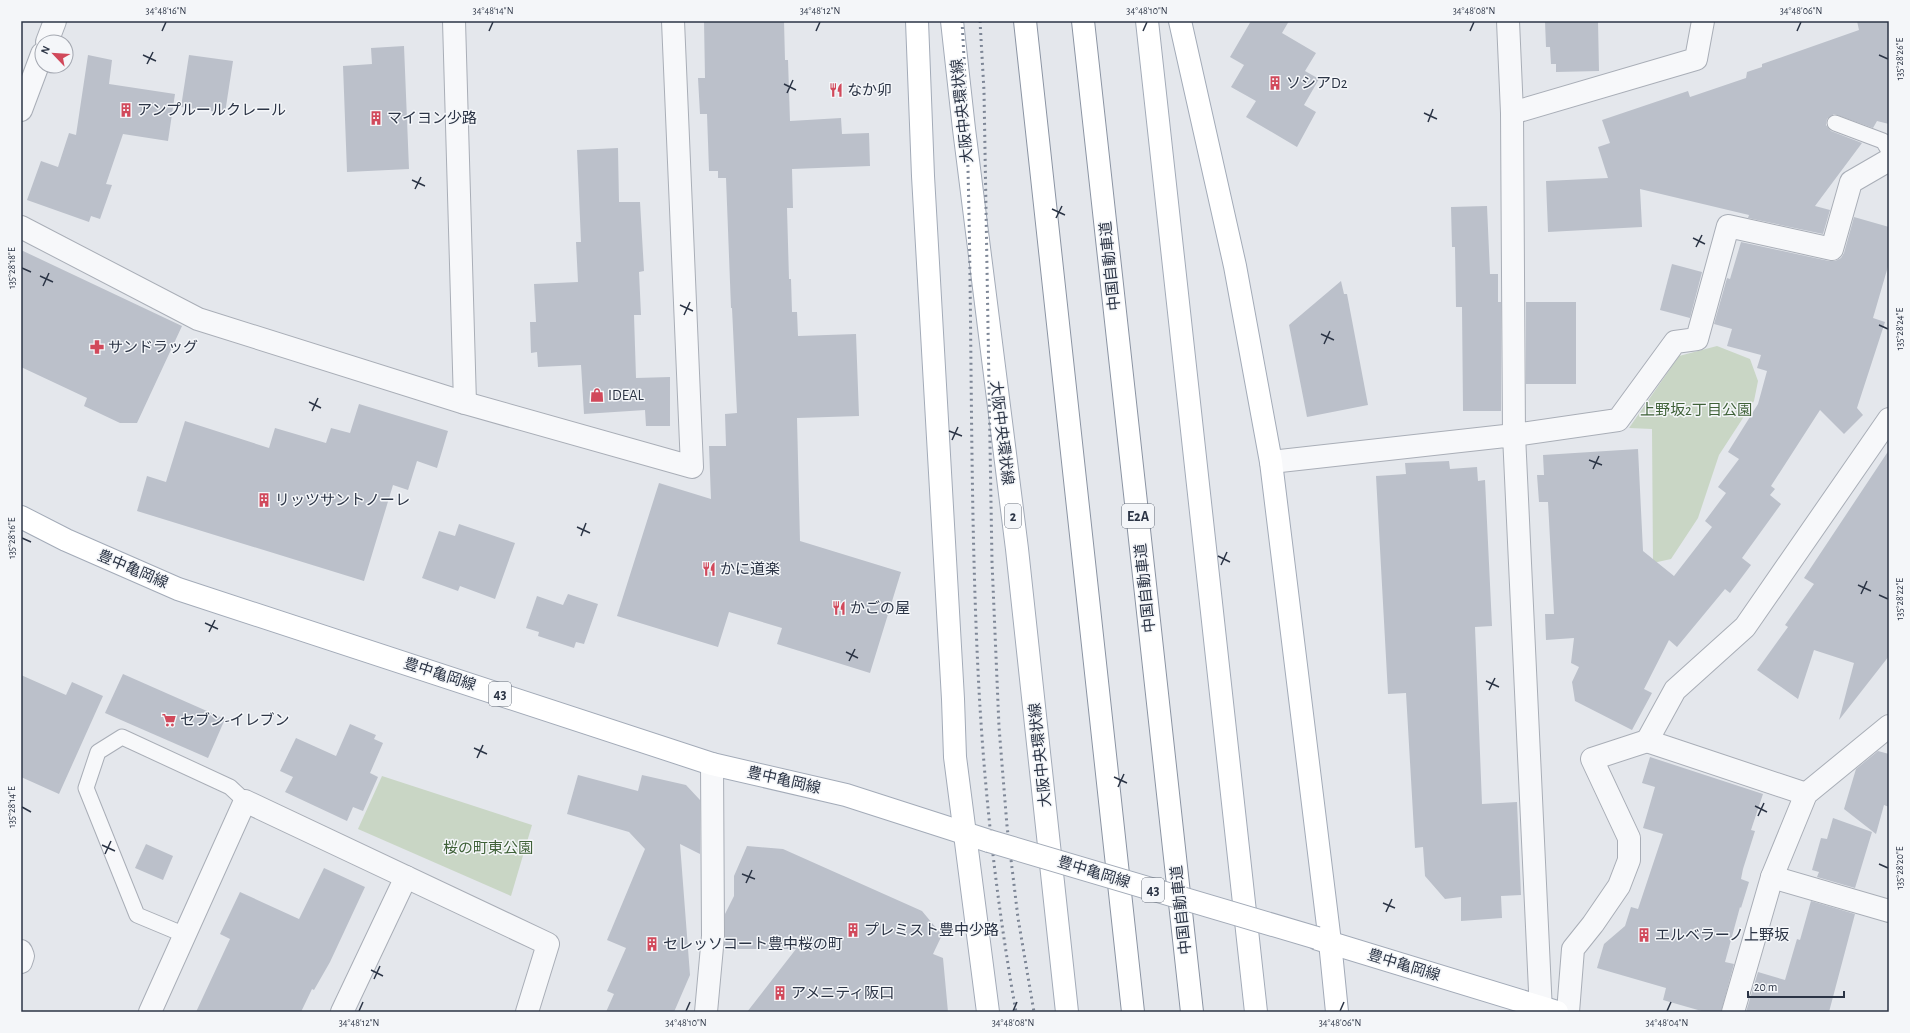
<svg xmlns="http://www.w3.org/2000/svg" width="1910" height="1033" font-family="'Alegreya Sans','Noto Sans JP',sans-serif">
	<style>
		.green { fill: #c9d6c5 }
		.building { fill: #bbc0ca }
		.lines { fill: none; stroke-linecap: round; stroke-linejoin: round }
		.service-casing { stroke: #a9aeb7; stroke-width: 17 }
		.minor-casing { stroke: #a9aeb7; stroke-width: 24 }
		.tertiary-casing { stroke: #a9aeb7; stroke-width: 24 }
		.primary-casing { stroke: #a3abb8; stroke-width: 24 }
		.motorway-casing { stroke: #8b94a3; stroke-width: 24 }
		.service { stroke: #f7f8fa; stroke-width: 15 }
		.minor { stroke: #f7f8fa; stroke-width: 22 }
		.tertiary { stroke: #f7f8fa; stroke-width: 22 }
		.primary { stroke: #fff; stroke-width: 22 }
		.motorway { stroke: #fff; stroke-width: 22 }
		.rail { stroke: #7d8696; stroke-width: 3; stroke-dasharray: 2 4; stroke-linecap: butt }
		.primary-bridge-casing { stroke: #a3abb8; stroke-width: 24; stroke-linecap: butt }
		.primary-bridge { stroke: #fff; stroke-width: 22 }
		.ticks { fill: none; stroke: #2b3445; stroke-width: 1.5 }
		.labels { text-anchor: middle; stroke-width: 3; stroke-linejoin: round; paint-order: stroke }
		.shield { fill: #f4f6f9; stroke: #676e7b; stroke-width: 1 }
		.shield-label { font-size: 14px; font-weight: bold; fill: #2b3445 }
		.poi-label { font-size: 15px; fill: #2b3445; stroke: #f4f6f9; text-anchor: start }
		.street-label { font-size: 15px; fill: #2b3445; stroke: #f4f6f9 }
		.park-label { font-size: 15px; fill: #3f6138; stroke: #f4f6f9 }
		.neatline { fill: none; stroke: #2b3445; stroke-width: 1.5 }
		.ticks-label { font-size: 10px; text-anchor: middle; fill: #2b3445 }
	</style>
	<rect width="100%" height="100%" fill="#e4e7ec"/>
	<g class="green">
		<polygon points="1717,346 1750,359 1758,381 1754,401 1719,455 1698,518 1671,559 1653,563 1652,429 1629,428 1679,356"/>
		<polygon points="382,776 532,825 511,896 358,829"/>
	</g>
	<g class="building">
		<polygon points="704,21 784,21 785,60 788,60 790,121 841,118 842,134 869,133 870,166 792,169 793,208 787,208 789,279 791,279 792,312 797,312 798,336 856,334 859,416 797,418 800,541 901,572 870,673 777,644 782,628 729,612 718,647 617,616 659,483 711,499 709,446 726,446 725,414 737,413 732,308 731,308 726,178 718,178 718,171 709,171 707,114 700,114 698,78 705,78"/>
		<polygon points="1251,21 1289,21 1282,33 1316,53 1305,71 1319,79 1304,105 1316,112 1297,147 1246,117 1256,101 1231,87 1244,65 1230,57"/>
		<polygon points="1545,21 1598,21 1599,71 1556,72 1556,64 1551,64 1550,47 1546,47"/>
		<polygon points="1857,21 1889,21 1889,124 1877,121 1873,128 1834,114 1827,119 1826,125 1831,131 1862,143 1815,206 1830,210 1823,234 1748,218 1749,215 1640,189 1642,227 1548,232 1546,181 1608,178 1598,147 1610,143 1602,120 1688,91 1690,97 1746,78 1747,72 1762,67 1762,64 1859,30"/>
		<polygon points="404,46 409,169 347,172 343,66 372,64 371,48"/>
		<polygon points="88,55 112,60 109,84 175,94 168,141 123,134 106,184 112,185 100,219 91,216 89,222 27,200 41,161 58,167 69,133 76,135"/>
		<polygon points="189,55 233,61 225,113 181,107"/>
		<polygon points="618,148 619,202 640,202 644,271 639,272 641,315 634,315 636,378 670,377 670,426 646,426 645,410 584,414 581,365 538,367 537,352 531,353 530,322 536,322 534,284 578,282 576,242 581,242 577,150"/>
		<polygon points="1487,206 1490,274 1498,274 1498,302 1501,302 1501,411 1463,411 1462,307 1456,307 1455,247 1452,247 1451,207"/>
		<polygon points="1854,217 1889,227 1889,263 1873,318 1885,322 1857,408 1863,415 1844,434 1820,410 1771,486 1775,489 1770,495 1781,504 1742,558 1751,565 1730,593 1725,589 1677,647 1669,640 1644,689 1652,693 1632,730 1575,701 1572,682 1579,667 1571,663 1574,638 1546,640 1545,614 1554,614 1548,502 1539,502 1537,475 1544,475 1543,455 1638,449 1643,551 1674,576 1712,527 1705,521 1726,493 1718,487 1739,459 1728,452 1758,404 1767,371 1757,368 1761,355 1727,346 1732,329 1714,324 1727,278 1730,279 1741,242 1829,261 1835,261 1841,258 1844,253"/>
		<polygon points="21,250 182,326 137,423 120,423 84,406 87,398 21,367"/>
		<polygon points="1672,264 1702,272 1690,318 1660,310"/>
		<polygon points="1341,281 1344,294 1347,294 1368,405 1307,417 1289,325"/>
		<rect x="1526" y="302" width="50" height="82"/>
		<polygon points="359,404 448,431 437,468 417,461 408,490 393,485 364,581 137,511 147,476 166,482 185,421 269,448 275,428 326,443 331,428 350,433"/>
		<polygon points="1889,450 1889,656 1839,720 1854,663 1814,650 1798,699 1757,670 1788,627 1785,625 1814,584 1804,578"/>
		<polygon points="1449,461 1450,469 1477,467 1478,481 1485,480 1492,626 1475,627 1482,804 1517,802 1521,895 1501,896 1502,918 1461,921 1461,897 1445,899 1425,876 1423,847 1415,848 1406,693 1388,694 1376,476 1406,474 1405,463"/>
		<polygon points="459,524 515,543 495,599 460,586 458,591 422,578 439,531 455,536"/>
		<polygon points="568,594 598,604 584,644 576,642 574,648 538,636 539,632 526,628 537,596 563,605"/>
		<polygon points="123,674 225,719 208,758 105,713"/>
		<polygon points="21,675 66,695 72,682 103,696 59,794 21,777"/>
		<polygon points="350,724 376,735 374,739 383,743 370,773 378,777 363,811 353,807 347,821 285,792 293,777 280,771 296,738 336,756"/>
		<polygon points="1878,751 1889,754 1889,807 1884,805 1876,834 1844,809 1856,769"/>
		<polygon points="1650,757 1763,794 1751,830 1755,831 1743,869 1741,879 1749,882 1741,908 1740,907 1725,962 1734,964 1721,1012 1705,1012 1663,1000 1666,988 1597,968 1604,944 1625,926 1631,907 1638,909 1663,834 1643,828 1655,787 1642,783"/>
		<polygon points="578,775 638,791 642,775 686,785 700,800 700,854 680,844 690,975 674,1012 606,1012 614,994 607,991 626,948 607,940 645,849 629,832 567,814"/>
		<polygon points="1833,818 1872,832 1855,888 1817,877 1819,872 1812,870 1821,838 1827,839"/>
		<polygon points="146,844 173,856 163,880 135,868"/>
		<polygon points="747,846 783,849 922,911 942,935 933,954 943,958 948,1012 747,1012 796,949 724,949 725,914 734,896 734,876"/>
		<polygon points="324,868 365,887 330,962 314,990 312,989 301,1012 196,1012 230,939 220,934 240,892 299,919"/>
		<polygon points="1811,901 1855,914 1829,1012 1746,1012 1758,972 1785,980 1797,939 1800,940"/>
	</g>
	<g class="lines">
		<defs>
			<g id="service">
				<polyline points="1835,123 1883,141 1889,151"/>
				<polyline points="185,935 137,915 86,788 98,752 122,737 230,787 245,801"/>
			</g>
			<g id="minor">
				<polyline points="454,21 465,403"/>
				<polyline points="1508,21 1512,113 1514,435 1618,420 1675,342 1697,339 1728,226 1832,249 1851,182 1889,160"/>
				<polyline points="1512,113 1696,59 1703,21"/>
				<polyline points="21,227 198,319 465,403 692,467 673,21"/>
				<polyline points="1271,462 1514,435 1541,1012"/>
				<polyline points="1806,794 1647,741 1675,690 1745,627 1889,419"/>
				<polyline points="1772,877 1889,911"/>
				<polyline points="150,1012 245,801 548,944 527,1012"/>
				<polyline points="342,1012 406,877"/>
				<polyline points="706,1012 713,936 712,764"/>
				<polyline points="1568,1012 1573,949 1593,924 1619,886 1629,860 1629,838 1592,759 1647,741"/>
				<polyline points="1733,1012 1772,877 1806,794 1889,726"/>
			</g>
			<g id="tertiary">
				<polyline points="47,42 55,21"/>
				<polyline points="21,110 42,54"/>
				<polyline points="21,951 23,956 21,962"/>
			</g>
			<g id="primary">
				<polyline points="917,21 923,176 953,699 955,757 988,1012"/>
				<polyline points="952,21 964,129 1017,549 1067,1012"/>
				<polyline points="1147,21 1256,1012"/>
				<polyline points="1180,21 1235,266 1271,462 1330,942 1337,1012"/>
				<polyline points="21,517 66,540 178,589 712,764 846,795 989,841"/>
				<polyline points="1318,939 1557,1012"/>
			</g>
			<g id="motorway">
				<polyline points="1025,21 1133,1012"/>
				<polyline points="1083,21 1192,1012"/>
			</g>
		</defs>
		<use href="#service" class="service-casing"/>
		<use href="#minor" class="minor-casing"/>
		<use href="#tertiary" class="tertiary-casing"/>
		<use href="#primary" class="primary-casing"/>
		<use href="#motorway" class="motorway-casing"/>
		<use href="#service" class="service"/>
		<use href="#minor" class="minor"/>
		<use href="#tertiary" class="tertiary"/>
		<use href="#primary" class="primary"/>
		<use href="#motorway" class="motorway"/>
		<g class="rail">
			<path d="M962,21C975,244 967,467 979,690C985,798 997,905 1016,1012"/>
			<polyline points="980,21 984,91 992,562 999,727 1007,826 1018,918 1034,1012"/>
		</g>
		<defs>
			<polyline id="primary-bridge" points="989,841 1317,938"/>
		</defs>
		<use href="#primary-bridge" class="primary-bridge-casing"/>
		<use href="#primary-bridge" class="primary-bridge"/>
	</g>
	<path class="ticks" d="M162,31L166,22M489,31L493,22M816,31L820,22M1143,31L1147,22M1470,31L1474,22M1797,31L1801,22M143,55L156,61M1879,55L1888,59M147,64L153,52M784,84L796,90M787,93L793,80M1424,113L1437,119M1428,122L1433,109M412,180L425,186M415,189L421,177M1052,209L1065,215M1056,218L1062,206M1693,238L1705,244M1696,247L1702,235M22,268L31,272M40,276L53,282M43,286L49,273M680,305L693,311M684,315L690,302M1879,325L1888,329M1321,334L1334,340M1324,344L1330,331M309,402L321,408M312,411L318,398M949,431L962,436M952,440L958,427M1589,460L1602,465M1593,469L1599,456M577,527L590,533M581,536L586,523M22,538L31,542M1218,556L1230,562M1221,565L1227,552M1858,585L1871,591M1861,594L1867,581M1879,595L1888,599M205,623L218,629M209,632L215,620M846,652L858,658M849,661L855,649M1486,681L1499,687M1489,690L1495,678M474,748L487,754M477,758L483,745M1114,777L1127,783M1118,787L1124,774M1755,806L1767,812M22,807L31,812M1758,816L1764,803M102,845L115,851M105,854L111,841M1879,864L1888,868M742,874L755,879M746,883L752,870M1383,903L1395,908M1386,912L1392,899M371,970L383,976M374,979L380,966M359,1011L363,1002M686,1011L690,1002M1013,1011L1017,1002M1340,1011L1344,1002M1667,1011L1671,1002"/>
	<defs>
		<symbol id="building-bare" viewBox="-9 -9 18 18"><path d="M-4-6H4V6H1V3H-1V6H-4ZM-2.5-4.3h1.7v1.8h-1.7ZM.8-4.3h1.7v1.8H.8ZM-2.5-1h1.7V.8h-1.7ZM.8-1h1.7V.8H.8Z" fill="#d1495b" stroke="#f4f6f9" stroke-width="2.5" paint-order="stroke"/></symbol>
		<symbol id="restaurant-bare" viewBox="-9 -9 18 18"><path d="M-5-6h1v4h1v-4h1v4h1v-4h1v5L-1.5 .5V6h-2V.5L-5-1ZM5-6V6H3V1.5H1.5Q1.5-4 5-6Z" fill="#d1495b" stroke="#f4f6f9" stroke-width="2.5" paint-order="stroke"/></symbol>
		<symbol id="pharmacy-bare" viewBox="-9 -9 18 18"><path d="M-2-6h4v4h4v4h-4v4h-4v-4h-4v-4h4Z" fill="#d1495b" stroke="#f4f6f9" stroke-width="2.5" paint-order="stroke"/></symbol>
		<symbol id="shop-bare" viewBox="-9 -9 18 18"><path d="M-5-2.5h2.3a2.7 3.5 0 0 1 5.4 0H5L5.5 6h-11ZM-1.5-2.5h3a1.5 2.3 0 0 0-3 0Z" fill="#d1495b" stroke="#f4f6f9" stroke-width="2.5" paint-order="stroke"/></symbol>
		<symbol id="supermarket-bare" viewBox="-9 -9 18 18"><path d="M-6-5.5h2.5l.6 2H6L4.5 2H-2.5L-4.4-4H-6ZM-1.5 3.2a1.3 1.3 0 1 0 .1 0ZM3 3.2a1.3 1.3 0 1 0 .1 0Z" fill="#d1495b" stroke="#f4f6f9" stroke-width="2.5" paint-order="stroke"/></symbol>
	</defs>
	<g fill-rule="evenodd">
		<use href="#building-bare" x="1265" y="73" width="20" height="20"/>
		<use href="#restaurant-bare" x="826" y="80" width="20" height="20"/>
		<use href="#building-bare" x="116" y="100" width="20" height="20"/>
		<use href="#building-bare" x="366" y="108" width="20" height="20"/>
		<use href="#pharmacy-bare" x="87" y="337" width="20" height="20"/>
		<use href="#shop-bare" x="587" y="385" width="20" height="20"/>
		<use href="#building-bare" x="254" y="490" width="20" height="20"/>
		<use href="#restaurant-bare" x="699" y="559" width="20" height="20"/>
		<use href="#restaurant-bare" x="829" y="598" width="20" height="20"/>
		<use href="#supermarket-bare" x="159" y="710" width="20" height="20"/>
		<use href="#building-bare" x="843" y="920" width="20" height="20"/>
		<use href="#building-bare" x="1634" y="925" width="20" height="20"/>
		<use href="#building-bare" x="642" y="934" width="20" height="20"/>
		<use href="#building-bare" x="770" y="983" width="20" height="20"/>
	</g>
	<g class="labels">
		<g class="shield">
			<rect x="1005" y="504" width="16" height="24" rx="3"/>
			<rect x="1122" y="504" width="32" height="24" rx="3"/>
			<rect x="489" y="682" width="22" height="24" rx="3"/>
			<rect x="1142" y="878" width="22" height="24" rx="3"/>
		</g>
		<g class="shield-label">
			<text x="1013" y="521">2</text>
			<text x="1138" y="521">E2A</text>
			<text x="500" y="699">43</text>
			<text x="1153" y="895">43</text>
		</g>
		<g class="poi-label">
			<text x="1286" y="88">ソシアD2</text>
			<text x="847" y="95">なか卯</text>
			<text x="137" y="115">アンプルールクレール</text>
			<text x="387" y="123">マイヨン少路</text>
			<text x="108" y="352">サンドラッグ</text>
			<text x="608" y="400">IDEAL</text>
			<text x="275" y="505">リッツサントノーレ</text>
			<text x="720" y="574">かに道楽</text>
			<text x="850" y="613">かごの屋</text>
			<text x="180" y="725">セブン-イレブン</text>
			<text x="864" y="935">プレミスト豊中少路</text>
			<text x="1655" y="940">エルベラーノ上野坂</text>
			<text x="663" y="949">セレッソコート豊中桜の町</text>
			<text x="791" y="998">アメニティ阪口</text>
		</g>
		<g class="street-label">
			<text transform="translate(962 111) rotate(-96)" y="5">大阪中央環状線</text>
			<text transform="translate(1110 266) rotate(-96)" y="5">中国自動車道</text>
			<text transform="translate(1002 433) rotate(83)" y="5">大阪中央環状線</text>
			<text transform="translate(133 569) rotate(23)" y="5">豊中亀岡線</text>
			<text transform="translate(1145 588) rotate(-96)" y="5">中国自動車道</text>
			<text transform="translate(440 674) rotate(18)" y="5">豊中亀岡線</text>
			<text transform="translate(1040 755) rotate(-96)" y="5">大阪中央環状線</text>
			<text transform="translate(784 780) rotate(13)" y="5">豊中亀岡線</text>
			<text transform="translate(1094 872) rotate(17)" y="5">豊中亀岡線</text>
			<text transform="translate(1181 910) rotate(-96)" y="5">中国自動車道</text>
			<text transform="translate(1404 965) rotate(17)" y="5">豊中亀岡線</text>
		</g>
		<g class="park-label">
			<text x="1696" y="415">上野坂2丁目公園</text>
			<text x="488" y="853">桜の町東公園</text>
		</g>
	</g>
	<rect width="1910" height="1033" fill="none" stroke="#f4f6f9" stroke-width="44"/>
	<g transform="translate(54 54) rotate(295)"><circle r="19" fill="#f4f6f9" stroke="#a4a8b1"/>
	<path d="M0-3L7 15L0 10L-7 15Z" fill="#d1495b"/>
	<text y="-6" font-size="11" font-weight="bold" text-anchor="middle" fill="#2b3445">N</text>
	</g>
	<path d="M1748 991v6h96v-6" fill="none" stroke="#2b3445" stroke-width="2"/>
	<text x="1754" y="991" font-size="12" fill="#2b3445" stroke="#f4f6f9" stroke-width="3" paint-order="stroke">20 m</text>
	<rect x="22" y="22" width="1866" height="989" class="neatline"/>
	<g class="ticks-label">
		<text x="166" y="14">34°48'16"N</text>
		<text x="493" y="14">34°48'14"N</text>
		<text x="820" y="14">34°48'12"N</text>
		<text x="1147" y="14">34°48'10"N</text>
		<text x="1474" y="14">34°48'08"N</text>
		<text x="1801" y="14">34°48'06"N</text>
		<text transform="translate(1899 59) rotate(-90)" y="4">135°28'26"E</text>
		<text transform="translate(11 268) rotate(-90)" y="4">135°28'18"E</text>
		<text transform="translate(1899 329) rotate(-90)" y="4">135°28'24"E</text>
		<text transform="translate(11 538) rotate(-90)" y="4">135°28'16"E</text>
		<text transform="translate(1899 599) rotate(-90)" y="4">135°28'22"E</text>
		<text transform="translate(11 807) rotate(-90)" y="4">135°28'14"E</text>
		<text transform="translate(1899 868) rotate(-90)" y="4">135°28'20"E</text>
		<text x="359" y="1026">34°48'12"N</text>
		<text x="686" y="1026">34°48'10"N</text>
		<text x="1013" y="1026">34°48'08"N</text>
		<text x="1340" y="1026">34°48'06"N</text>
		<text x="1667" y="1026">34°48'04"N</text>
	</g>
</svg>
